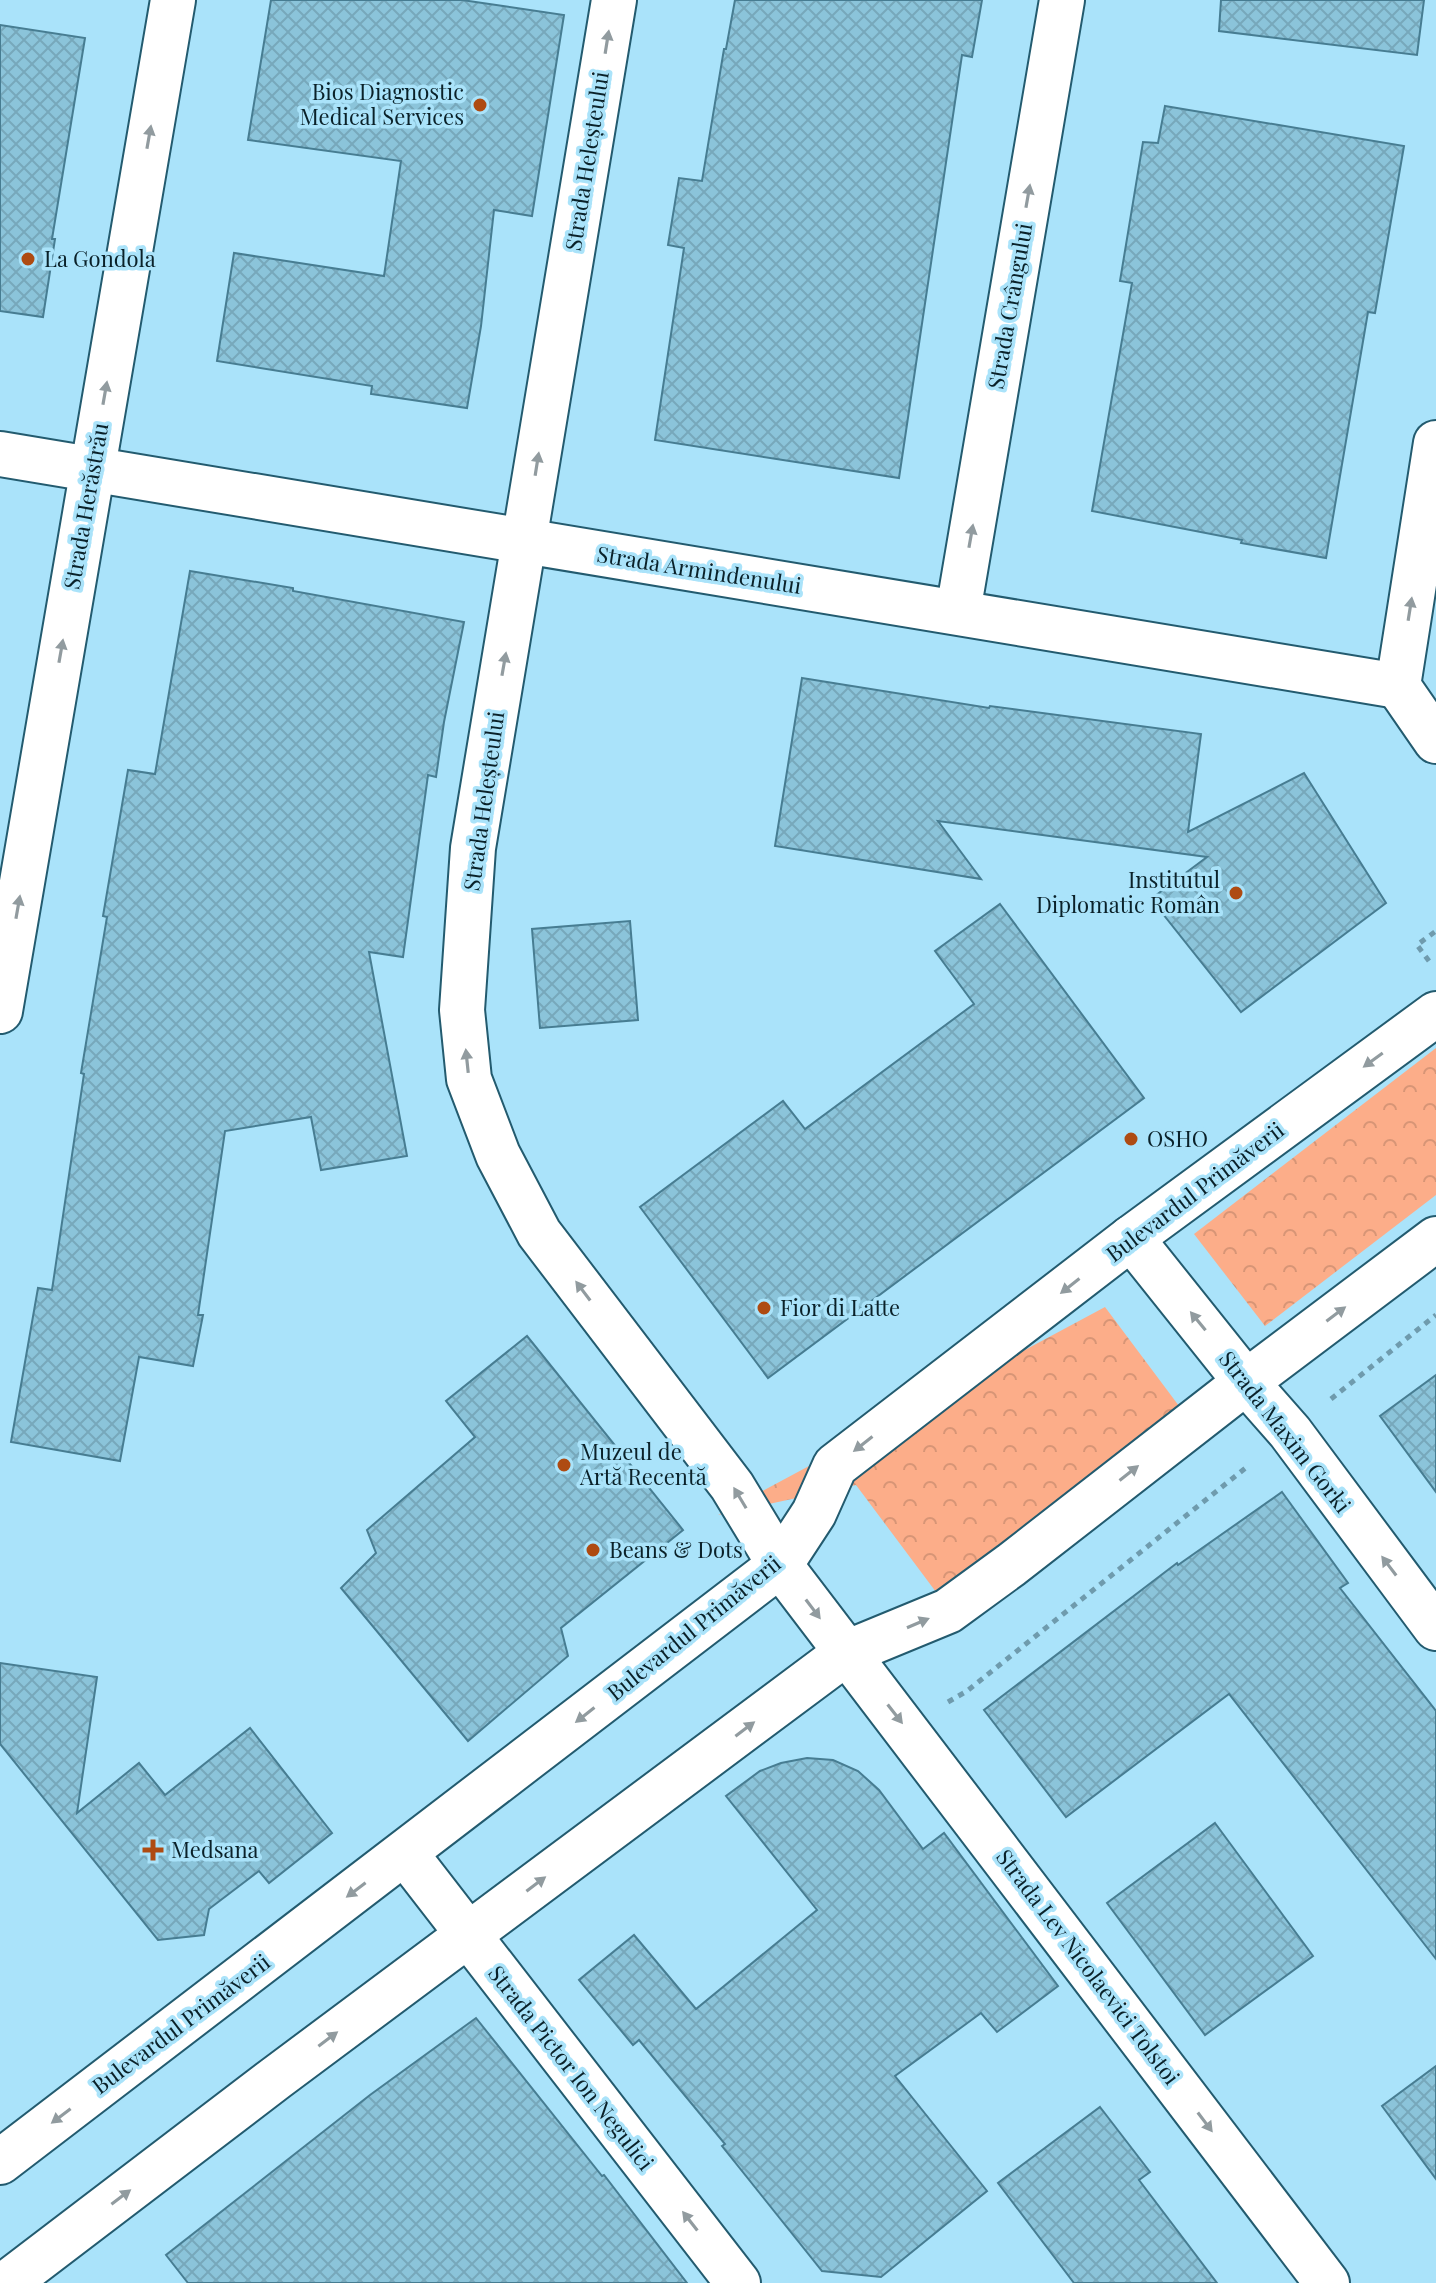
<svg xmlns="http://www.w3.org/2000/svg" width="1436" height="2283" font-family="'Playfair Display',serif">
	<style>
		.park { fill: url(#park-crowns) }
		.building { fill: url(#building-cross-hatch); stroke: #477d92; stroke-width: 2 }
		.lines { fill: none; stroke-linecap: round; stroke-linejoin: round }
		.minor-casing { stroke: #235b6f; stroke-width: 48 }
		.tertiary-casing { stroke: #235b6f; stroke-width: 48 }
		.path { stroke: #6f9bad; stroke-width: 5; stroke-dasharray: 6 6; stroke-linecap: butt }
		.minor { stroke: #fff; stroke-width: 44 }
		.tertiary { stroke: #fff; stroke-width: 44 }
		.oneway { fill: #919b9f }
		.poi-dot { fill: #ae4b12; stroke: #aae3fa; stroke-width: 3 }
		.labels { text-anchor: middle; stroke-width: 7; stroke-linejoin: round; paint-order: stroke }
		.poi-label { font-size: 22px; fill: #0a2129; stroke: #aae3fa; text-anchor: start }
		.street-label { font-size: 22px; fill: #0a2129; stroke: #aae3fa }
	</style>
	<defs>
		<pattern id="park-crowns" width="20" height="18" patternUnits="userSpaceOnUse" patternTransform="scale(2)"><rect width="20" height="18" fill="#fcad89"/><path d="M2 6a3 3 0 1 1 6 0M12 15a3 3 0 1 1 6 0" fill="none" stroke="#d79576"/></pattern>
		<pattern id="building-cross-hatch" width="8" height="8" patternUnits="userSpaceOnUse" patternTransform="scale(2)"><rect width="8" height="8" fill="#8bc4da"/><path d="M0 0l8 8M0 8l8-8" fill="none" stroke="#77a8bb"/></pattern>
	</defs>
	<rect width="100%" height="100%" fill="#aae3fa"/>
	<g class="park">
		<polygon points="1436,1048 1436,1195 1265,1326 1194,1234"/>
		<polygon points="1105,1307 1182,1410 936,1592 856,1485 718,1515"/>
	</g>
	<g class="building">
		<polygon points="271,0 462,0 564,15 532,216 494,210 481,326 467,408 371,394 372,386 217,361 234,253 384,276 401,161 248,140"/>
		<polygon points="735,0 982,0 972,57 962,55 899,478 655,440 684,248 668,245 679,178 702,181 724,49 726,49"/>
		<polygon points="1221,0 1424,0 1417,55 1219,31"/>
		<polygon points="0,25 85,38 52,239 55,239 43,317 0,311"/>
		<polygon points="1165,106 1404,146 1375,313 1368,312 1326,558 1241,543 1242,540 1092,511 1132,283 1120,281 1143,142 1158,143"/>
		<polygon points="190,571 293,588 293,591 464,622 444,722 436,777 428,775 403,957 369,952 407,1156 321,1170 311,1117 225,1131 198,1315 203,1315 193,1366 139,1357 120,1461 11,1442 38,1288 52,1290 84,1074 81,1073 107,917 103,916 128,770 155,774"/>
		<polygon points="802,678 989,708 990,706 1201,734 1188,832 1304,773 1386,903 1241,1012 1151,899 1207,857 938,821 981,879 775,846"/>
		<polygon points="1000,904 1144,1098 768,1378 640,1207 783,1101 805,1129 974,1004 935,951"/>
		<polygon points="630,921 638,1020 540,1028 532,929"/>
		<polygon points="527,1336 683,1530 561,1628 568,1656 468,1741 341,1588 376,1553 367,1530 475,1437 446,1401"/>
		<polygon points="1436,1375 1436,1492 1380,1416"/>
		<polygon points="1282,1492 1348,1583 1340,1588 1436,1711 1436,1959 1229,1694 1066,1817 984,1710 1177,1563 1178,1565"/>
		<polygon points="0,1663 97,1677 77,1813 139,1763 165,1795 250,1728 332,1833 269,1883 259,1871 209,1909 204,1935 158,1940 0,1744"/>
		<polygon points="807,1758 833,1760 858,1771 879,1790 923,1849 944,1833 1058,1986 997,2032 981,2013 895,2076 987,2191 881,2277 822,2271 722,2146 725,2144 639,2040 633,2045 579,1980 634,1935 696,2009 817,1910 726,1796 760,1771 781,1763"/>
		<polygon points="1215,1823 1313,1956 1205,2035 1107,1903"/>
		<polygon points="476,2018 602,2176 604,2175 687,2283 188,2283 166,2255 370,2095"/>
		<polygon points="1436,2066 1436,2179 1382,2106"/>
		<polygon points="1100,2107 1150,2172 1139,2180 1217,2283 1074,2283 998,2183"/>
	</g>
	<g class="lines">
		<defs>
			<g id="minor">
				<polyline points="614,0 473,848 462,1010 469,1079 498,1155 539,1233 732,1486 780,1565 1327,2283"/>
				<polyline points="1436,443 1398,686 1436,741"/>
				<polyline points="0,454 1398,686"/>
				<polyline points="958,612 1062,0"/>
				<polyline points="0,1011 173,0"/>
				<polyline points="1131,1238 1246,1382 1290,1432 1436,1628"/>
				<polyline points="405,1853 738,2283"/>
			</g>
			<g id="tertiary">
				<polyline points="0,2162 780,1565 814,1513 835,1466 1131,1238 1436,1014"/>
				<polyline points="7,2283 276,2078 846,1653 948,1611 1011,1565 1246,1382 1436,1239"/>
			</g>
		</defs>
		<use href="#minor" class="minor-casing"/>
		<use href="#tertiary" class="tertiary-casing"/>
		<g class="path">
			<polyline points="1429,961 1417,945 1436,931"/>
			<polyline points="1331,1399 1436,1315"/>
			<polyline points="948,1702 967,1691 1248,1466"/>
		</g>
		<use href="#minor" class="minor"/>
		<use href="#tertiary" class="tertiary"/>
	</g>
	<defs><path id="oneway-solid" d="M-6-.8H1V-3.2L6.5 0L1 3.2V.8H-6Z" transform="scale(2)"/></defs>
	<g class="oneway">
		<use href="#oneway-solid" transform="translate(607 42) rotate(-81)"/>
		<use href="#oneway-solid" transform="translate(149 137) rotate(-80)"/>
		<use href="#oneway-solid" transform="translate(1028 196) rotate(-80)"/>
		<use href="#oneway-solid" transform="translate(105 393) rotate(-80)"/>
		<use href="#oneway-solid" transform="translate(537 464) rotate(-81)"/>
		<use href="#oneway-solid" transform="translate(971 536) rotate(-80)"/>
		<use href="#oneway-solid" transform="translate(1410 609) rotate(-81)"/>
		<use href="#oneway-solid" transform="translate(61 651) rotate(-80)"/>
		<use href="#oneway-solid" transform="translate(504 664) rotate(-80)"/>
		<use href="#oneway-solid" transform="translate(18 907) rotate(-80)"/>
		<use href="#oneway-solid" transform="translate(1373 1060) rotate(144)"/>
		<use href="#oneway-solid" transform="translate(467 1061) rotate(-96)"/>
		<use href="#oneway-solid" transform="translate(1070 1286) rotate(142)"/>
		<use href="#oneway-solid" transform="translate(583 1291) rotate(-127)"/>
		<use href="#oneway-solid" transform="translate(1336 1314) rotate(-37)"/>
		<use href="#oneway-solid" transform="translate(1198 1321) rotate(-129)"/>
		<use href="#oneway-solid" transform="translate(863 1444) rotate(142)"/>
		<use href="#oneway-solid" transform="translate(1129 1473) rotate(-38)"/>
		<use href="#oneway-solid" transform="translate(740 1498) rotate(-121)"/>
		<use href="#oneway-solid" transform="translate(1389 1566) rotate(-127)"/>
		<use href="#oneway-solid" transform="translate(813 1609) rotate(53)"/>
		<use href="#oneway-solid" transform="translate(918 1623) rotate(-23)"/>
		<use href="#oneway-solid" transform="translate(895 1714) rotate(52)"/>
		<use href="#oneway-solid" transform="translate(585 1715) rotate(142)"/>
		<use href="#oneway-solid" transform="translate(745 1729) rotate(-37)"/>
		<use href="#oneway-solid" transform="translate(536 1884) rotate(-37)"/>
		<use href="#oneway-solid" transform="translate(356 1890) rotate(143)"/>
		<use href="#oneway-solid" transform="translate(328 2039) rotate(-37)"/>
		<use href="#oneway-solid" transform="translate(61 2116) rotate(143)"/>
		<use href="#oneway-solid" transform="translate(1205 2122) rotate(53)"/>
		<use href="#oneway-solid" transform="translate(121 2197) rotate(-37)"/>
		<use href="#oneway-solid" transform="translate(690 2221) rotate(-128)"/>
	</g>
	<g class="poi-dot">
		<circle cx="480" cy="105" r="8"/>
		<circle cx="28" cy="259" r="8"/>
		<circle cx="1236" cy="893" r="8"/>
		<circle cx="1131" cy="1139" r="8"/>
		<circle cx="764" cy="1308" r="8"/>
		<circle cx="564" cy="1465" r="8"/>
		<circle cx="593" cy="1550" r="8"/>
		<path d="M149 1838h8v8h8v8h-8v8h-8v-8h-8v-8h8z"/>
	</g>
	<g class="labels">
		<g class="poi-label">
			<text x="464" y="100" text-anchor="end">Bios Diagnostic<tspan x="464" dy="25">Medical Services</tspan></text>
			<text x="44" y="267">La Gondola</text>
			<text x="1220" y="888" text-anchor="end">Institutul<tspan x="1220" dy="25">Diplomatic Român</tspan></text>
			<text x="1147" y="1147">OSHO</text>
			<text x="780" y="1316">Fior di Latte</text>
			<text x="580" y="1460">Muzeul de<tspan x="580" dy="25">Artă Recentă</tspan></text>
			<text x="609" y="1558">Beans &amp; Dots</text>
			<text x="171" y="1858">Medsana</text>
		</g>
		<g class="street-label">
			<text transform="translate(587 161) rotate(-81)" y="8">Strada Heleșteului</text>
			<text transform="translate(1010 306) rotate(-80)" y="8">Strada Crângului</text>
			<text transform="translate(86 506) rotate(-80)" y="8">Strada Herăstrău</text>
			<text transform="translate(699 570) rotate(9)" y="8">Strada Armindenului</text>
			<text transform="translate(484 801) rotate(-82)" y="8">Strada Heleșteului</text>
			<text transform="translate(1195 1192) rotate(-37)" y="8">Bulevardul Primăverii</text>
			<text transform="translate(1285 1432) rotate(52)" y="8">Strada Maxim Gorki</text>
			<text transform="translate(694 1628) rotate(-39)" y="8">Bulevardul Primăverii</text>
			<text transform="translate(1088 1967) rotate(53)" y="8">Strada Lev Nicolaevici Tolstoi</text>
			<text transform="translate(181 2024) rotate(-37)" y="8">Bulevardul Primăverii</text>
			<text transform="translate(571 2068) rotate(52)" y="8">Strada Pictor Ion Negulici</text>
		</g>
	</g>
</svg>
